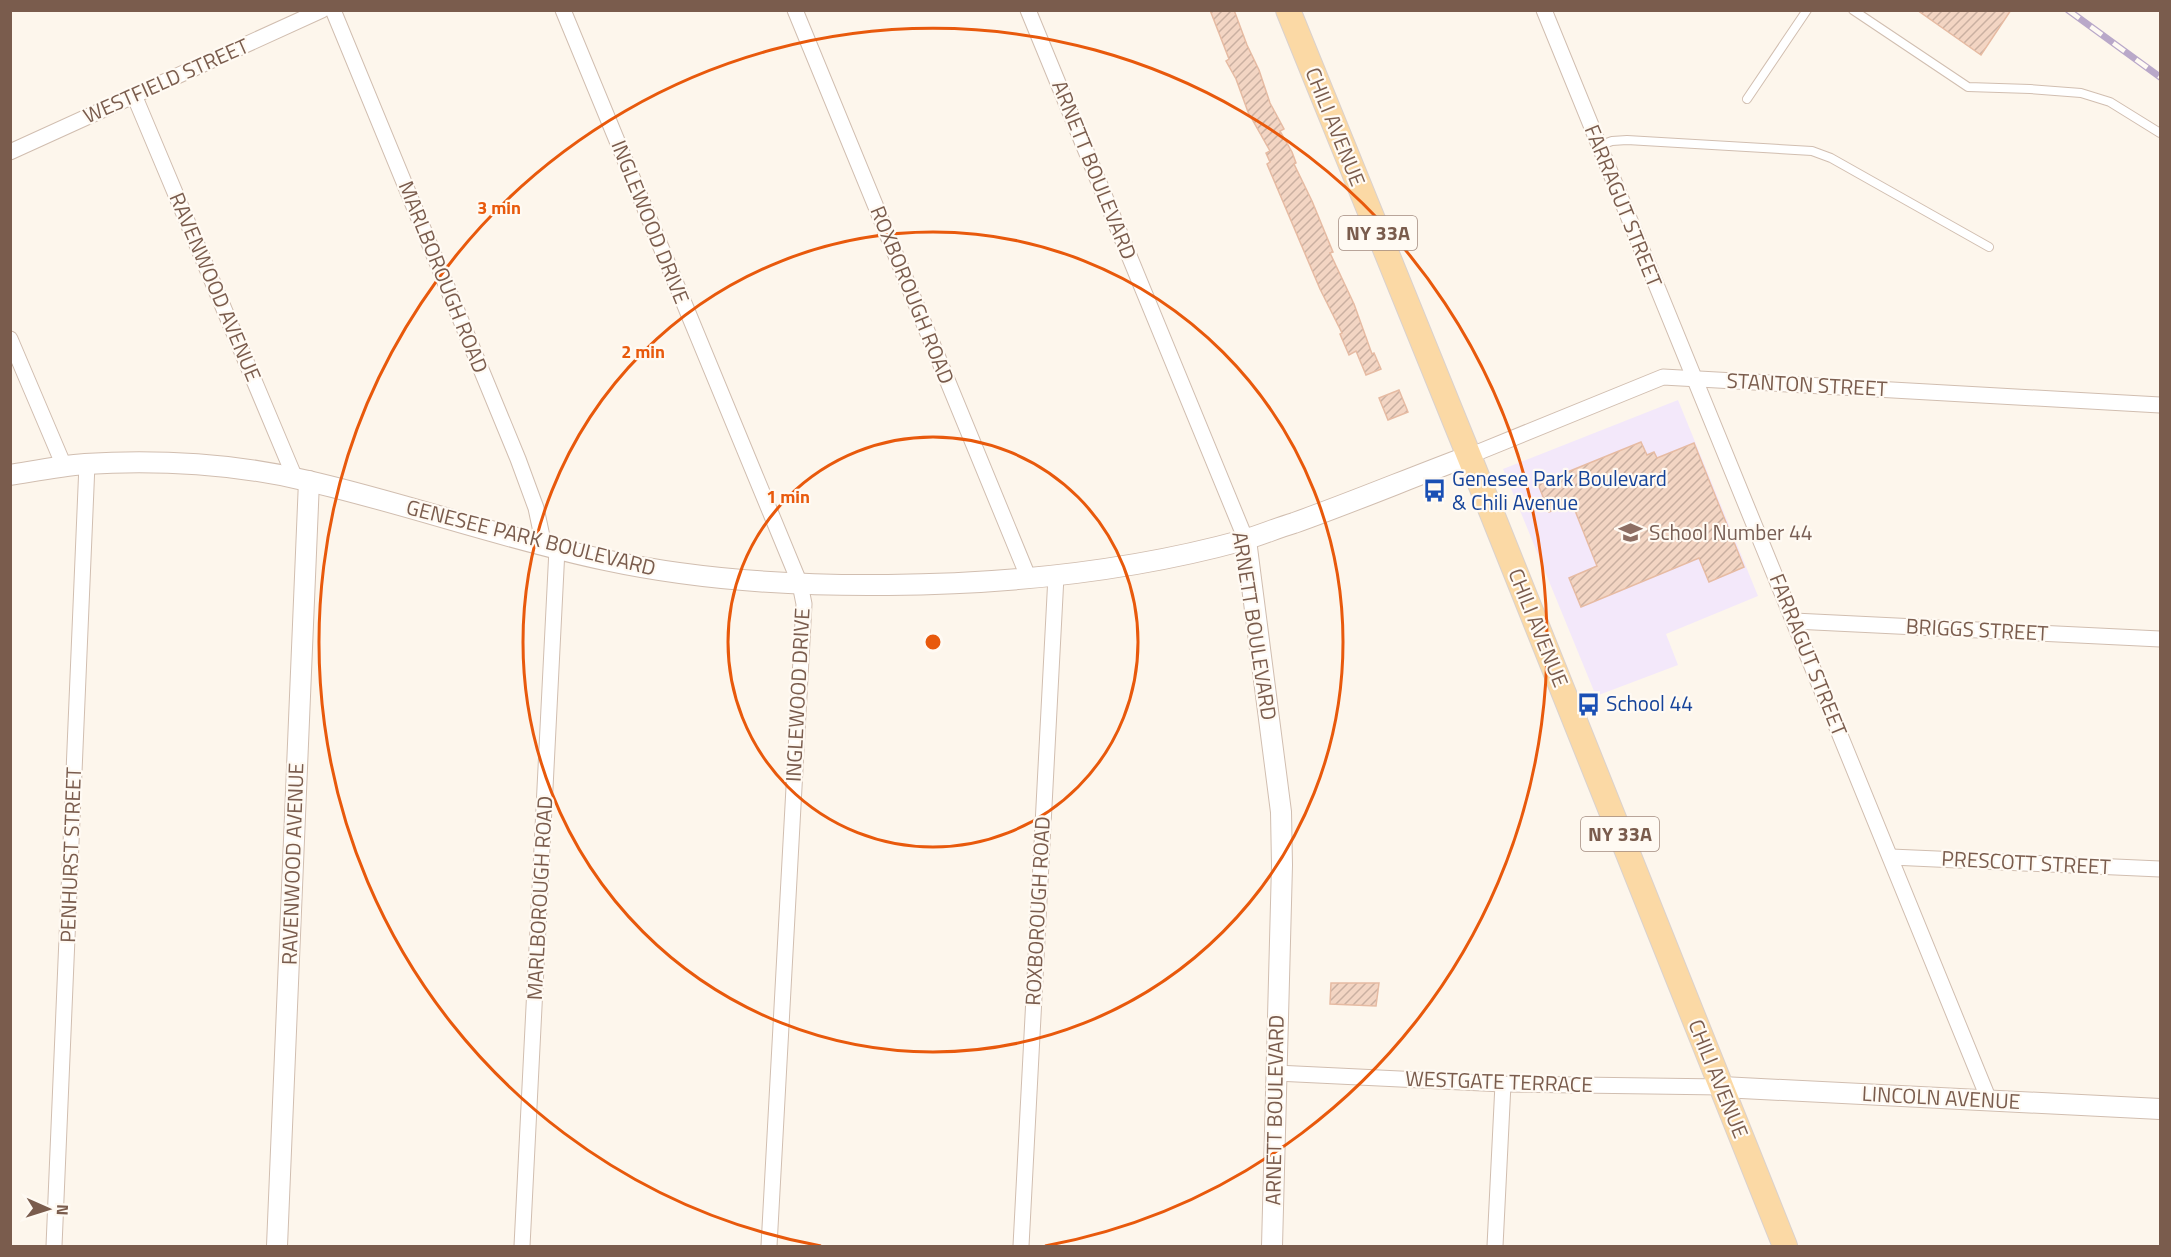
<svg xmlns="http://www.w3.org/2000/svg" width="2171" height="1257" font-family="'Titillium Web',sans-serif">
	<style>
		.education { fill: #f3e8fa }
		.building { fill: url(#building-hatch); stroke: #e6bba3; stroke-width: 1.5 }
		.lines { fill: none; stroke-linecap: round; stroke-linejoin: round }
		.service-casing { stroke: #d1beb0; stroke-width: 10 }
		.minor-casing { stroke: #d1beb0; stroke-width: 17 }
		.tertiary-casing { stroke: #d1beb0; stroke-width: 22 }
		.primary-casing { stroke: #dad1cd; stroke-width: 26 }
		.service { stroke: #fff; stroke-width: 8 }
		.minor { stroke: #fff; stroke-width: 15 }
		.tertiary { stroke: #fff; stroke-width: 20 }
		.primary { stroke: #fbd9a5; stroke-width: 24 }
		.rail-casing { stroke: #b9a8c9; stroke-width: 7 }
		.rail { stroke: #fffaf3; stroke-width: 4.5; stroke-dasharray: 14; stroke-linecap: butt }
		.ring { fill: none; stroke: #e8590c; stroke-width: 3 }
		.labels { text-anchor: middle; stroke-width: 4.5; stroke-linejoin: round; paint-order: stroke }
		.shield { fill: #fffaf3; stroke: #a28b7f; stroke-width: 1.5 }
		.shield-label { font-size: 20px; font-weight: bold; fill: #7a5c4d }
		.street-label { font-size: 21px; fill: #7a5c4d; stroke: #fffaf3 }
		.transit-label { font-size: 21px; fill: #164399; stroke: #fffaf3; text-anchor: start }
		.education-label { font-size: 21px; fill: #785e54; stroke: #fffaf3; text-anchor: start }
		.centre { fill: #e8590c; stroke: #fffaf3; stroke-width: 3 }
		.ring-label { font-size: 18px; text-anchor: middle; font-weight: bold; fill: #e8590c; stroke: #fffaf3; stroke-width: 4.5; stroke-linejoin: round; paint-order: stroke }
	</style>
	<defs>
		<pattern id="building-hatch" width="6" height="6" patternUnits="userSpaceOnUse" patternTransform="scale(1.5)"><rect width="6" height="6" fill="#f3d5c3"/><path d="M-1 1l2-2M0 6l6-6M5 7l2-2" fill="none" stroke="#cab0a1"/></pattern>
	</defs>
	<rect width="100%" height="100%" fill="#fdf6ec"/>
	<polygon class="education" points="1678,400 1758,596 1666,634 1678,665 1596,696 1503,469"/>
	<g class="building">
		<polygon points="1210,10 1234,10 1247,45 1259,70 1270,103 1284,129 1280,131 1292,152 1296,163 1294,164 1312,201 1333,252 1330,253 1354,304 1372,354 1374,353 1381,369 1366,375 1356,351 1349,355 1340,334 1342,333 1320,289 1267,164 1270,162 1266,153 1270,151 1248,112 1236,79 1226,61 1229,59"/>
		<polygon points="1917,10 2011,10 1981,55"/>
		<polygon points="1399,390 1408,412 1388,420 1379,398"/>
		<polygon points="1641,442 1647,455 1654,452 1657,458 1694,443 1744,567 1709,582 1699,558 1581,607 1569,578 1597,566 1572,503 1549,512 1538,484"/>
		<polygon points="1331,983 1379,983 1376,1006 1330,1004"/>
	</g>
	<g class="lines">
		<defs>
			<g id="service">
				<polyline points="1853,10 1968,87 2030,89 2081,93 2110,102 2160,133"/>
				<polyline points="1747,99 1807,10"/>
				<polyline points="1598,146 1612,141 1627,140 1812,151 1831,158 1989,247"/>
			</g>
			<g id="minor">
				<polyline points="333,10 518,459 536,508 544,546"/>
				<polyline points="563,10 800,584 804,604 769,1246"/>
				<polyline points="795,10 1029,579"/>
				<polyline points="1028,10 1246,540"/>
				<polyline points="1544,10 1989,1100"/>
				<polyline points="134,95 295,478"/>
				<polyline points="10,152 322,10"/>
				<polyline points="10,339 64,466"/>
				<polyline points="1469,456 1663,377 2160,405"/>
				<polyline points="1794,621 2160,639"/>
				<polyline points="1891,857 2160,869"/>
				<polyline points="1276,1073 1503,1084 1722,1087"/>
				<polyline points="54,1246 87,464"/>
				<polyline points="522,1246 557,549"/>
				<polyline points="1021,1246 1056,576"/>
				<polyline points="1495,1246 1503,1084"/>
			</g>
			<g id="tertiary">
				<path d="M10,475C35,471 60,466 85,464C157,459 238,464 308,481C408,504 505,539 605,560C698,580 794,586 888,585C1008,584 1128,572 1244,540C1261,535 1277,528 1294,523C1353,502 1410,478 1469,456"/>
				<polyline points="1246,540 1281,812 1282,865 1272,1246"/>
				<polyline points="1722,1087 2160,1109"/>
				<polyline points="277,1246 309,481"/>
			</g>
			<polyline id="primary" points="1288,10 1469,456 1785,1246"/>
		</defs>
		<use href="#service" class="service-casing"/>
		<use href="#minor" class="minor-casing"/>
		<use href="#tertiary" class="tertiary-casing"/>
		<use href="#primary" class="primary-casing"/>
		<use href="#service" class="service"/>
		<use href="#minor" class="minor"/>
		<use href="#tertiary" class="tertiary"/>
		<use href="#primary" class="primary"/>
		<defs>
			<polyline id="rail" points="2068,10 2160,77"/>
		</defs>
		<use href="#rail" class="rail-casing"/>
		<use href="#rail" class="rail"/>
	</g>
	<g class="ring">
		<circle cx="933" cy="642" r="205"/>
		<circle cx="933" cy="642" r="410"/>
		<path d="M821 1246A614 614 0 1 1 1045 1246"/>
	</g>
	<defs>
		<symbol id="bus-bare" viewBox="-9 -9 18 18"><path d="M-5-6H5V4H4V6H2V4H-2V6H-4V4H-5ZM-3.5-4V0h7V-4ZM-3.5 1.2v1.5H-2V1.2ZM2 1.2v1.5H3.5V1.2Z" fill="#1a4fb4" stroke="#fffaf3" stroke-width="2.5" paint-order="stroke"/></symbol>
		<symbol id="school-bare" viewBox="-9 -9 18 18"><path d="M0-5L7-2L0 1L-7-2ZM-4 1L0 2.5L4 1V4Q0 6-4 4Z" fill="#8d6e63" stroke="#fffaf3" stroke-width="2.5" paint-order="stroke"/></symbol>
	</defs>
	<g fill-rule="evenodd">
		<use href="#bus-bare" x="1418" y="474" width="33" height="33"/>
		<use href="#school-bare" x="1614" y="516" width="33" height="33"/>
		<use href="#bus-bare" x="1572" y="688" width="33" height="33"/>
	</g>
	<g class="labels">
		<g class="shield">
			<rect x="1339" y="216" width="78" height="34" rx="4.5"/>
			<rect x="1581" y="817" width="78" height="34" rx="4.5"/>
		</g>
		<g class="shield-label">
			<text x="1378" y="240">NY 33A</text>
			<text x="1620" y="841">NY 33A</text>
		</g>
		<g class="street-label">
			<text transform="translate(166 81) rotate(-24)" y="7">WESTFIELD STREET</text>
			<text transform="translate(1335 127) rotate(68)" y="7">CHILI AVENUE</text>
			<text transform="translate(1094 170) rotate(68)" y="7">ARNETT BOULEVARD</text>
			<text transform="translate(1623 206) rotate(68)" y="7">FARRAGUT STREET</text>
			<text transform="translate(650 222) rotate(68)" y="7">INGLEWOOD DRIVE</text>
			<text transform="translate(443 277) rotate(68)" y="7">MARLBOROUGH ROAD</text>
			<text transform="translate(215 287) rotate(67)" y="7">RAVENWOOD AVENUE</text>
			<text transform="translate(912 295) rotate(68)" y="7">ROXBOROUGH ROAD</text>
			<text transform="translate(1807 385) rotate(3)" y="7">STANTON STREET</text>
			<text transform="translate(531 538) rotate(14)" y="7">GENESEE PARK BOULEVARD</text>
			<text transform="translate(1254 626) rotate(81)" y="7">ARNETT BOULEVARD</text>
			<text transform="translate(1538 628) rotate(68)" y="7">CHILI AVENUE</text>
			<text transform="translate(1977 630) rotate(3)" y="7">BRIGGS STREET</text>
			<text transform="translate(1808 655) rotate(68)" y="7">FARRAGUT STREET</text>
			<text transform="translate(798 695) rotate(-87)" y="7">INGLEWOOD DRIVE</text>
			<text transform="translate(71 855) rotate(-88)" y="7">PENHURST STREET</text>
			<text transform="translate(2026 863) rotate(3)" y="7">PRESCOTT STREET</text>
			<text transform="translate(293 864) rotate(-88)" y="7">RAVENWOOD AVENUE</text>
			<text transform="translate(540 898) rotate(-87)" y="7">MARLBOROUGH ROAD</text>
			<text transform="translate(1038 911) rotate(-87)" y="7">ROXBOROUGH ROAD</text>
			<text transform="translate(1718 1079) rotate(68)" y="7">CHILI AVENUE</text>
			<text transform="translate(1499 1082) rotate(2)" y="7">WESTGATE TERRACE</text>
			<text transform="translate(1941 1098) rotate(3)" y="7">LINCOLN AVENUE</text>
			<text transform="translate(1275 1110) rotate(-89)" y="7">ARNETT BOULEVARD</text>
		</g>
		<g class="transit-label">
			<text x="1452" y="486">Genesee Park Boulevard<tspan x="1452" dy="24">&amp; Chili Avenue</tspan></text>
			<text x="1606" y="711">School 44</text>
		</g>
		<g class="education-label">
			<text x="1649" y="540">School Number 44</text>
		</g>
	</g>
	<circle cx="933" cy="642" r="9" class="centre"/>
	<g class="ring-label">
		<text x="499" y="214">3 min</text>
		<text x="643" y="358">2 min</text>
		<text x="788" y="503">1 min</text>
	</g>
	<rect width="2171" height="1257" fill="none" stroke="#7a5c4d" stroke-width="24"/>
	<g transform="translate(48 1209) rotate(93)" stroke="#fffaf3" stroke-width="4.5" paint-order="stroke">
	<path d="M0-4.5L10 22L0 15L-10 22Z" fill="#7a5c4d"/>
	<text y="-9" font-size="16" font-weight="bold" text-anchor="middle" fill="#7a5c4d">N</text>
	</g>
</svg>
